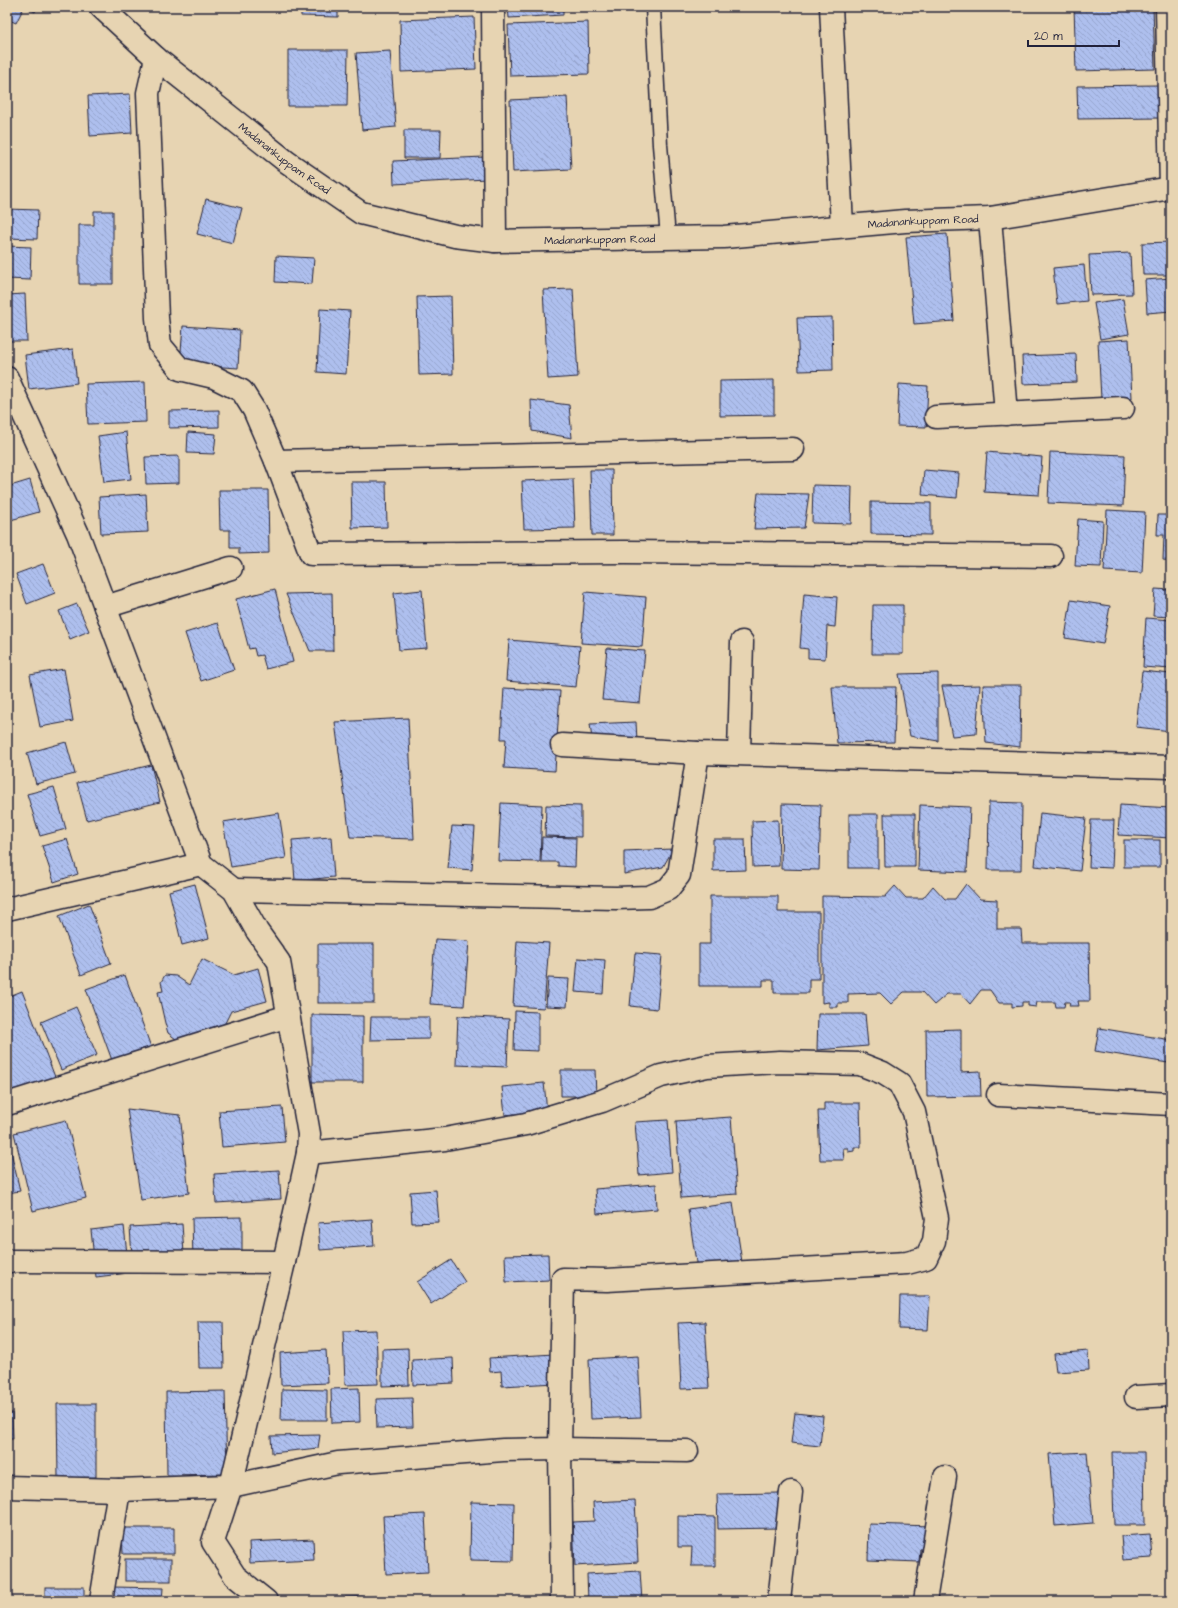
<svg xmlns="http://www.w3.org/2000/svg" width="1178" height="1608" font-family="'Architects Daughter',sans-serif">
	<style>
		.building { fill: url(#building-back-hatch); stroke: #22223b }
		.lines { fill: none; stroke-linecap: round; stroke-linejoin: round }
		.service-casing { stroke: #22223b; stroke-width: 17 }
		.minor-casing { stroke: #22223b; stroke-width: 25 }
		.secondary-casing { stroke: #22223b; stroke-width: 25 }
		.service { stroke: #e7d4b2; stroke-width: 14 }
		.minor { stroke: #e7d4b2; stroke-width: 22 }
		.secondary { stroke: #e7d4b2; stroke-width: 22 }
		.labels { text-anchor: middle; stroke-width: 3; stroke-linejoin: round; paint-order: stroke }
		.street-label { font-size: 11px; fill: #22223b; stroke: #e7d4b2 }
	</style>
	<defs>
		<pattern id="building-back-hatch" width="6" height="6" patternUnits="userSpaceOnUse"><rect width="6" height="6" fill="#aebfee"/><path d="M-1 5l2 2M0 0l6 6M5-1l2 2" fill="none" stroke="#95a4cd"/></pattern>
	</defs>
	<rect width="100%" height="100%" fill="#e7d4b2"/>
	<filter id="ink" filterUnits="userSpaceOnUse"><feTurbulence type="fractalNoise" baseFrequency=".025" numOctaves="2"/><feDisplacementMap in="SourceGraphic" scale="8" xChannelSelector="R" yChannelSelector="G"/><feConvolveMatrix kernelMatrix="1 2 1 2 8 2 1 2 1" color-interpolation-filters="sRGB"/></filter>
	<g filter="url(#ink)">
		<g class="building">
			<polygon points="7,7 24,7 16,23 7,19"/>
			<polygon points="25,7 37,7 35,12"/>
			<polygon points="301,7 338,7 338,17 301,16"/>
			<polygon points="508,7 563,7 563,15 509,18"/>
			<polygon points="1074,7 1153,7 1155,69 1076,71"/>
			<polygon points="474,17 476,69 401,72 400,20"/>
			<polygon points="588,22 589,74 510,76 508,25"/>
			<polygon points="288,50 348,50 347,106 288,106"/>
			<polygon points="390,51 396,127 362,130 356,53"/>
			<polygon points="1159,85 1160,118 1078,119 1077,86"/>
			<polygon points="130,94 132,133 90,136 88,96"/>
			<polygon points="567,97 571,169 513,172 510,100"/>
			<polygon points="404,130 441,130 440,158 404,158"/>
			<polygon points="484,157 486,179 394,184 393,161"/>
			<polygon points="206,199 242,208 233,243 197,234"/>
			<polygon points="7,209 38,210 37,239 7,238"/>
			<polygon points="94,211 113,211 113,284 79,284 79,225 94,225"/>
			<polygon points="947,234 954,321 914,324 906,237"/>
			<polygon points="1171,242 1171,275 1143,275 1142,243"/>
			<polygon points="7,246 31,247 30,280 7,279"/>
			<polygon points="1130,253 1132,294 1091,295 1089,255"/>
			<polygon points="276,256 314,258 312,284 275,282"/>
			<polygon points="1084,265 1087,301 1057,304 1053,268"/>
			<polygon points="1171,278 1171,311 1147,313 1145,280"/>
			<polygon points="573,289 578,377 548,379 543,290"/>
			<polygon points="25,294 27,341 7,341 7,295"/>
			<polygon points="451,296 453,374 419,375 417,297"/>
			<polygon points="1123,299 1129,334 1100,339 1094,303"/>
			<polygon points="320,309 350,311 346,374 317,372"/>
			<polygon points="832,317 833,370 799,371 797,318"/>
			<polygon points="183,326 240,330 238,368 180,364"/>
			<polygon points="1129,339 1132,398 1101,399 1098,341"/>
			<polygon points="73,349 77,383 29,389 25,355"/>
			<polygon points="1076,354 1077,382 1023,384 1022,356"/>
			<polygon points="774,380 774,415 720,416 720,381"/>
			<polygon points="145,382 146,422 88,424 86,384"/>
			<polygon points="899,384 928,386 926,427 897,426"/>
			<polygon points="531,400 569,405 572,438 532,431"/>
			<polygon points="219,410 219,427 169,428 169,411"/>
			<polygon points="126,432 131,479 104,482 98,436"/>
			<polygon points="188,432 216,434 214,454 187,453"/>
			<polygon points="987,452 1042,457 1039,495 984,492"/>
			<polygon points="1050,452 1125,455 1123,506 1048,503"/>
			<polygon points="179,456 179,483 146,484 145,457"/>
			<polygon points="590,470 612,470 613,535 592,535"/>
			<polygon points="924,470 959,473 957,498 922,495"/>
			<polygon points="573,479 575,528 524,529 522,481"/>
			<polygon points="30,480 39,512 7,521 7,487"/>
			<polygon points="351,482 386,482 387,527 352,528"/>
			<polygon points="813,485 852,486 851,524 812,523"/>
			<polygon points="219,490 268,490 269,553 239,554 239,548 230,548 230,530 220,530"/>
			<polygon points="758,493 809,494 804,528 754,529"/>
			<polygon points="146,494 148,532 101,534 99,497"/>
			<polygon points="871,502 931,503 931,535 871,534"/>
			<polygon points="1107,510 1145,512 1142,573 1104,571"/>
			<polygon points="1158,515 1171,515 1171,561 1163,560 1164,535 1157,535"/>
			<polygon points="1078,519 1103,521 1101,567 1075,566"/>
			<polygon points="43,564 55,593 27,604 16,574"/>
			<polygon points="275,589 293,662 266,669 262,655 256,656 254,648 249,649 236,599"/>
			<polygon points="1155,589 1171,590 1171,617 1153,616"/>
			<polygon points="422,590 427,648 399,650 394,593"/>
			<polygon points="585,592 646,597 642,647 581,643"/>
			<polygon points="332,593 333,651 310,651 286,594"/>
			<polygon points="804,594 837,597 835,627 827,626 825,659 808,658 808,649 800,648"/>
			<polygon points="1071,600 1110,606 1103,644 1065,638"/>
			<polygon points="77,604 89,631 70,639 59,611"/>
			<polygon points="873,605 903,605 903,654 872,654"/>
			<polygon points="1146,618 1171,620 1171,669 1143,667"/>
			<polygon points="218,623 234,670 201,681 185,633"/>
			<polygon points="509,640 580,646 576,687 506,681"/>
			<polygon points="607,648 645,651 640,703 602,700"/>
			<polygon points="64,669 73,721 40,727 30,675"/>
			<polygon points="1142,671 1171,674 1171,731 1136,727"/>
			<polygon points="938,673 938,741 910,736 899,674"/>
			<polygon points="980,685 976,734 952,736 942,686"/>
			<polygon points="983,685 1021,685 1020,747 986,743"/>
			<polygon points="832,687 896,687 894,742 837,743"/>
			<polygon points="504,688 560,691 555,771 504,768 506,739 501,739"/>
			<polygon points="408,718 414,839 350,837 335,722"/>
			<polygon points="636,722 637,741 592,739 590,724"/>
			<polygon points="66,742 75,774 36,784 27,753"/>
			<polygon points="151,765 160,802 87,820 77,783"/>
			<polygon points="54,787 66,829 40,836 27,794"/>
			<polygon points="989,802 1022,803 1021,870 988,870"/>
			<polygon points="501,803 542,805 540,862 498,861"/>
			<polygon points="782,804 821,805 819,870 781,869"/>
			<polygon points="546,805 581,806 581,837 545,836"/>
			<polygon points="920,805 970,807 967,872 918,870"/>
			<polygon points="1120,805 1171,808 1171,838 1118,835"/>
			<polygon points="279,813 286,858 231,867 223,822"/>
			<polygon points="1040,813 1086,818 1080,871 1035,866"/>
			<rect x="849" y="814" width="29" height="54"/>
			<polygon points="884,814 915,814 915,867 885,867"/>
			<polygon points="778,820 779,866 753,867 752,821"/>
			<polygon points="1091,820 1114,820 1112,868 1089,867"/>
			<polygon points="452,826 475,827 472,870 448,868"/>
			<polygon points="331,837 334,877 295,881 292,840"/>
			<polygon points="542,837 576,838 575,867 558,866 558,862 541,862"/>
			<polygon points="67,839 78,874 54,882 42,846"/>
			<polygon points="713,839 745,839 746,870 713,871"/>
			<rect x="1124" y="840" width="36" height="27"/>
			<polygon points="673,849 663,867 624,874 624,851"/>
			<polygon points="195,884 209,938 182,945 169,891"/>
			<polygon points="966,884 980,899 997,900 997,929 1021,929 1022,943 1089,943 1090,1001 1078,1001 1079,1006 1069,1006 1070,1002 1065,1002 1064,1007 1056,1007 1055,1002 1037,1002 1036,1007 1028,1006 1028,1002 1022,1002 1022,1006 1012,1007 1012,1003 999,1003 990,990 981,990 970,1004 961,994 947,994 934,1005 922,992 904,992 891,1004 880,993 848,994 848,1003 838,1003 838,1007 829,1007 829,1002 822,1003 822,896 885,897 895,886 906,898 923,898 933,886 945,899 955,899"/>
			<polygon points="710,896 778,896 778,912 819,912 819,979 809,979 809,993 774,993 774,980 763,980 763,986 699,986 699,944 710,944"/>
			<polygon points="89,904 111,963 81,975 59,916"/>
			<polygon points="435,939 469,941 464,1006 430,1004"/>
			<polygon points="517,941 549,943 544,1008 513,1006"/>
			<rect x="318" y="944" width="56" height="59"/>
			<polygon points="635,953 662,955 657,1009 630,1006"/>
			<polygon points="578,958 605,960 603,994 575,992"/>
			<polygon points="202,959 234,975 258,968 267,1001 231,1011 220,1033 183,1040 176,1039 168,1033 165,1023 158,992 163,991 161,982 165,975 176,976 189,985"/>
			<polygon points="125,975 152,1050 113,1063 86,989"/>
			<polygon points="548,978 569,979 567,1007 546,1006"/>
			<polygon points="22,991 55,1077 7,1095 7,997"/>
			<polygon points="76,1007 97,1055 61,1070 41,1022"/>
			<polygon points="515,1011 538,1012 538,1051 514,1050"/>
			<polygon points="818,1014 865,1014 868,1046 817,1050"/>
			<polygon points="312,1015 363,1016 363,1082 312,1082"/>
			<polygon points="458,1016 509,1019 507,1067 456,1065"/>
			<polygon points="371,1017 429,1017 429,1039 370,1040"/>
			<polygon points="1099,1028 1171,1040 1168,1063 1095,1051"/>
			<polygon points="961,1029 961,1072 980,1071 981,1096 927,1097 926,1030"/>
			<polygon points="561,1070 595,1070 596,1096 561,1096"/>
			<polygon points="544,1083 547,1111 505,1115 502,1087"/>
			<polygon points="824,1103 860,1103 861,1147 854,1147 854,1151 848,1152 848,1148 843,1148 844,1160 820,1160 818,1111 824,1111"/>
			<polygon points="282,1107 285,1142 222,1147 219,1111"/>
			<polygon points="127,1109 180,1115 189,1193 141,1200"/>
			<polygon points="731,1117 737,1194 681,1198 676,1121"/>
			<polygon points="66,1120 86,1198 33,1211 14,1133"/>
			<polygon points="668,1120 672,1172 639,1175 635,1122"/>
			<polygon points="7,1147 10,1147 20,1191 7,1193"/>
			<polygon points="279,1170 281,1199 216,1203 214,1174"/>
			<polygon points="656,1184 657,1209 597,1214 595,1189"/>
			<polygon points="436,1190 439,1222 412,1223 410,1192"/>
			<polygon points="733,1203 742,1262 697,1269 688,1209"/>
			<polygon points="242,1217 242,1260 193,1260 192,1218"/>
			<polygon points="372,1219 374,1246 320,1250 318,1223"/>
			<polygon points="182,1224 185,1269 133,1272 130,1227"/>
			<polygon points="124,1226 129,1273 96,1277 91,1230"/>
			<polygon points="548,1254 549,1280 506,1282 505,1255"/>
			<polygon points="451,1260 465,1282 431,1304 417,1282"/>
			<polygon points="900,1296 930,1296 928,1330 899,1329"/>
			<polygon points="198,1322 223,1322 224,1368 199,1368"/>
			<polygon points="705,1322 709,1388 681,1389 678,1323"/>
			<polygon points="376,1330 378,1384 345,1385 343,1331"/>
			<polygon points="408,1348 409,1385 382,1386 382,1349"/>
			<polygon points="326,1350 328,1383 281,1385 280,1353"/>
			<polygon points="1088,1351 1089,1370 1056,1372 1054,1354"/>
			<polygon points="554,1354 555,1383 502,1386 501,1371 490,1372 489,1358"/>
			<polygon points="638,1356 641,1417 591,1419 589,1359"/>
			<polygon points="453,1358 454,1383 413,1385 412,1360"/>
			<polygon points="359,1388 360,1422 332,1423 331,1389"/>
			<polygon points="282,1389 327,1390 327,1420 281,1420"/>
			<polygon points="225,1391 227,1474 167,1475 166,1392"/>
			<polygon points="412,1398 413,1427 377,1428 376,1399"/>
			<polygon points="57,1404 96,1404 96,1477 58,1478"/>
			<polygon points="7,1413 12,1413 13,1439 7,1439"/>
			<polygon points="795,1413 823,1416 820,1446 791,1443"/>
			<polygon points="320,1435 318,1448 272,1453 271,1436"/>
			<polygon points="1087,1452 1093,1523 1055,1526 1049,1454"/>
			<polygon points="1112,1452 1144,1452 1145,1525 1114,1525"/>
			<polygon points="779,1493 779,1528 718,1529 717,1494"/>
			<polygon points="635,1500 638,1562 575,1566 573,1522 594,1521 593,1502"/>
			<polygon points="471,1502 514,1503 513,1561 470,1560"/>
			<polygon points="425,1514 428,1572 386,1574 383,1516"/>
			<polygon points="678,1516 715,1517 715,1566 691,1566 692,1547 678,1547"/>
			<polygon points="869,1524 931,1526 930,1549 920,1549 919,1562 868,1560"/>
			<polygon points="122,1528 174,1528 174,1554 123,1554"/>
			<polygon points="1150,1534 1152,1558 1123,1560 1121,1536"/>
			<polygon points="313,1539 314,1560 250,1563 249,1542"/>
			<rect x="125" y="1559" width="46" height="22"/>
			<polygon points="640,1571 642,1601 588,1601 587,1574"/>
			<rect x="45" y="1587" width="39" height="14"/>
			<polygon points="113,1587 163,1588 162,1601 113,1601"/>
			<polygon points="380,1596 380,1601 345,1601 345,1597"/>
		</g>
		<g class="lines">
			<defs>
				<polyline id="service" points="653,7 660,145 668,237"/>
				<g id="minor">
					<polyline points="493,7 495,241"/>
					<polyline points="831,7 842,226"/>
					<polyline points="1167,7 1171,188"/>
					<polyline points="156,58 148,93 157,318 160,345 180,369 214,377 242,391 254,410 276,461 793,449"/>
					<polyline points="990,218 1006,414"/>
					<polyline points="7,378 78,534 201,864 234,890 257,931 279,962 309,1134 308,1153 284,1262 231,1486 213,1542 235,1576 266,1601"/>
					<polyline points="936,417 1123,408"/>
					<polyline points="276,461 311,554 625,552 1051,556"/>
					<polyline points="105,607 231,568"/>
					<polyline points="562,745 698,753 1171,767"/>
					<polyline points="739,753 742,642"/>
					<polyline points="234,890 616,898 649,897 668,889 679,875 698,753"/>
					<polyline points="7,909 201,864"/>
					<polyline points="998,1095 1171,1104"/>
					<polyline points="7,1104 288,1016"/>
					<polyline points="7,1261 284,1262"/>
					<polyline points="1136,1397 1171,1395"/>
					<polyline points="7,1487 119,1490 231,1486 338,1463 503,1450 560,1449 563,1279 607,1280 907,1263 926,1258 934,1241 937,1218 914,1112 899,1083 883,1073 860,1064 780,1062 707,1066 661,1076 602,1101 526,1124 445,1139 308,1153"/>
					<polyline points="101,1601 119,1490"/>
					<polyline points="562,1601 560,1449 687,1451"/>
					<polyline points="779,1601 791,1492"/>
					<polyline points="925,1601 945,1477"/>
				</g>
				<g id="secondary">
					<path id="s1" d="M101,7L156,58L287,162L361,213L455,236L495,241L724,237L905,221L990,218L1171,188"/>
				</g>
			</defs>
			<use href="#service" class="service-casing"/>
			<use href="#minor" class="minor-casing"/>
			<use href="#secondary" class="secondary-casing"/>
			<use href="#service" class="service"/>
			<use href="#minor" class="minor"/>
			<use href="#secondary" class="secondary"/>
		</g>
	</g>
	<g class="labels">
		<g class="street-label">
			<text dy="4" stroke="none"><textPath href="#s1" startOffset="238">Madanankuppam Road</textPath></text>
			<text dy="4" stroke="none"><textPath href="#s1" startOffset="898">Madanankuppam Road</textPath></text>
			<text dy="4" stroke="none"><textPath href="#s1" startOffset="574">Madanankuppam Road</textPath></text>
		</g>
	</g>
	<rect width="1178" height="1608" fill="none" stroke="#e7d4b2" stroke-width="24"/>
	<rect x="12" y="12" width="1154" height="1584" fill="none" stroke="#22223b" stroke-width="1.5" filter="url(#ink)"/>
	<path d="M1028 40v6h91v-6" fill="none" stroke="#22223b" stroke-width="2"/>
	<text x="1034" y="40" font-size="12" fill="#22223b" stroke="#e7d4b2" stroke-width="3" paint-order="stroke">20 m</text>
</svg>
